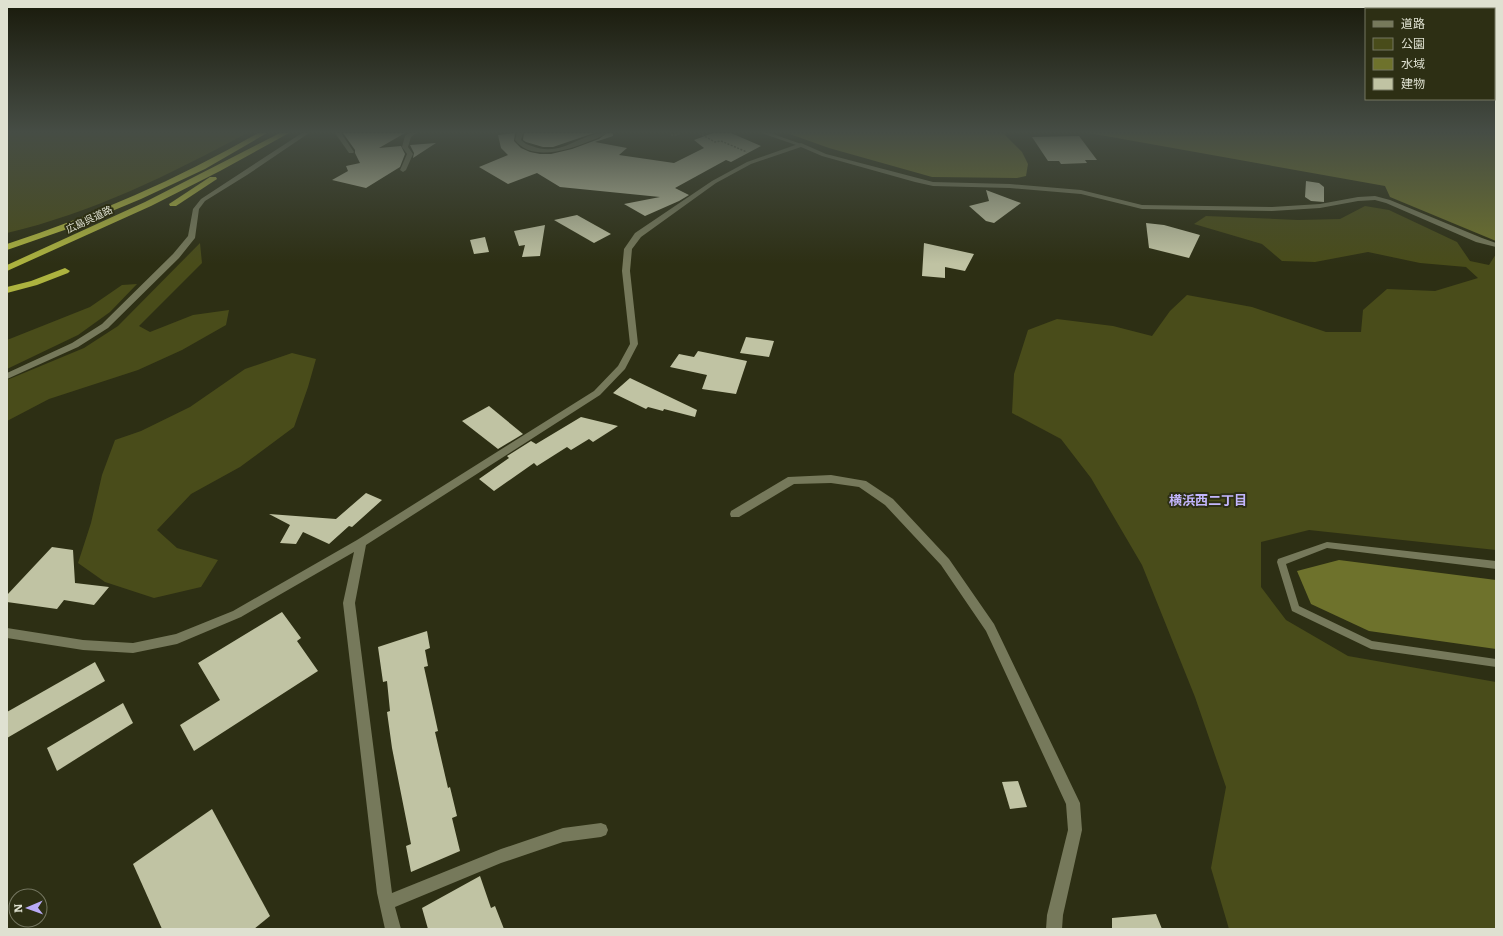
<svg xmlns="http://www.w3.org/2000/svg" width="1503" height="936" font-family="Literata,'Noto Sans JP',serif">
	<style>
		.green { fill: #494c1a }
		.water { fill: #6e722c }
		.building { fill: #c0c3a3 }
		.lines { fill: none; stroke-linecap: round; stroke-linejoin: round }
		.path { stroke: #6c6e57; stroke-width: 1.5; stroke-dasharray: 2 1.5; stroke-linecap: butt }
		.service { fill: #76795b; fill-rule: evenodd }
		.minor { fill: #76795b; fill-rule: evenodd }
		.tertiary { fill: #76795b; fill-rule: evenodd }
		.motorway { fill: #adb33f; fill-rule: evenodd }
		.labels { text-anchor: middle; stroke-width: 4; stroke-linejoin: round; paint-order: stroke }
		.far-street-label { font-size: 10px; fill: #dfe1d1; stroke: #2d2f14 }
		.neighbourhood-label { font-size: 13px; font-weight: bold; fill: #c3b6fd; stroke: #2d2f14 }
	</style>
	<rect width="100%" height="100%" fill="#2d2f14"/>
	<g class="green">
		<path d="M7,133H247C171,174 92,213 7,233Z"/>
		<polygon points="1365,206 1389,210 1457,242 1470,261 1489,265 1496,254 1496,550 1309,530 1261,542 1261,587 1286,620 1348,656 1496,682 1496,929 1229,929 1211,868 1226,787 1195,697 1142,565 1091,478 1061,439 1012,413 1014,374 1028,330 1057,319 1113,326 1152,336 1170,311 1187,295 1252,307 1326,332 1361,332 1363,310 1387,289 1435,291 1478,278 1466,267 1420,263 1368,252 1315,262 1282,261 1262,244 1194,224 1206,216 1298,220 1340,219"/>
		<polygon points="200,243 202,263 139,326 150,332 193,315 229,310 226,325 182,350 138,370 49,399 7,421 7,380 84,348 118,326"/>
		<polygon points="137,284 110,312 78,335 7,369 7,340 90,307 122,285"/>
		<polygon points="292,353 316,359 308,387 294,427 240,467 191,494 157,530 177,548 218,560 201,587 154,598 105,582 78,563 91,523 102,475 115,440 141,431 190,407 245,369"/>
	</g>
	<g class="water">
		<polygon points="787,133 1003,133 1022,152 1028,164 1026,176 1017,178 932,177 829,148"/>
		<polygon points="1089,133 1496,133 1496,241 1390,197 1385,186"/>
		<polygon points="1339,560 1496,580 1496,649 1369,631 1311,604 1297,571"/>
	</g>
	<g class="building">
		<polygon points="343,133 405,133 379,148 401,146 405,154 400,167 366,188 332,180 348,171 346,166 360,163 355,153 355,150"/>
		<polygon points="515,133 514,141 521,148 530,152 540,154 551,154 572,149 599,139 607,133 613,133 613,136 595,142 627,148 619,155 674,163 704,148 694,140 713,133 731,133 761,146 731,162 726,160 675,188 689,195 679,201 645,216 624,204 660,197 560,187 537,173 508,184 479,167 508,155 501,148 498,135"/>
		<polygon points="524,133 594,133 553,147 543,147 526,142 523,140"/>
		<polygon points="1079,136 1097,160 1085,160 1087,163 1061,164 1059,161 1048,161 1032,137"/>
		<polygon points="436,143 413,158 414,153 410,145"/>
		<polygon points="1306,181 1319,183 1324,187 1324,202 1311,201 1305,197"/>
		<polygon points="986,190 1021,203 994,223 986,221 969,206 989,201"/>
		<polygon points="577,215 611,234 594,243 554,220"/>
		<polygon points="1146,223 1164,225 1200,235 1189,258 1149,248"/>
		<polygon points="545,225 540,256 522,257 525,245 519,246 514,231"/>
		<polygon points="485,237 489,252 474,254 470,240"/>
		<polygon points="924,243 974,254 965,271 945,267 945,278 922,276"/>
		<polygon points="746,337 774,341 769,357 740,353"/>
		<polygon points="698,351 747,361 736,394 702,389 707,375 670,367 679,354 694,357"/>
		<polygon points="630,378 697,410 695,417 664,409 663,411 648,407 646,409 613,393"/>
		<polygon points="489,406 523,434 498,449 462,421"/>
		<polygon points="581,417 618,426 593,442 589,439 571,450 567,447 537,466 534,463 494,491 479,479 509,458 507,456 531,441 536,444"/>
		<polygon points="366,493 382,500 352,527 349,526 329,544 303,532 296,544 280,543 290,525 269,514 336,519"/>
		<polygon points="52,547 73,550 75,583 109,587 94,605 64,600 57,609 7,602 7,595"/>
		<polygon points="282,612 301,638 297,641 318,671 194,751 180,725 220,700 198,663"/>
		<polygon points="427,631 430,648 425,650 428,666 424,667 438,731 435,732 448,788 450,787 457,816 452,818 460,851 411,872 406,846 411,844 392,748 387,712 390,711 387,681 383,682 378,647"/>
		<polygon points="95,662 105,681 7,738 7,712"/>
		<polygon points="123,703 133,723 57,771 47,748"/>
		<polygon points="1018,781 1027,807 1010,809 1002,782"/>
		<polygon points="212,809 270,916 254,929 162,929 133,864"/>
		<polygon points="480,876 491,908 495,906 504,929 428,929 422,908"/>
		<polygon points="1156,914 1162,929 1112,929 1112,918"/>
	</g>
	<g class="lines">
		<g class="path">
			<polyline points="699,133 715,142 721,141 747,152"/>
			<polyline points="671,135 677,135 680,133"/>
		</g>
		<polygon class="service" points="1327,542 1496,561 1496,569 1327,548 1286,564 1299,606 1372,641 1496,659 1496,667 1371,649 1292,611 1277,562 1278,559"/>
		<g class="minor">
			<polygon points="302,133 309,133 247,175 205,201 199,209 195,238 179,258 108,328 78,347 7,379 7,373 72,343 102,324 173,254 188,236 193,209 201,199"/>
			<polygon points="335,133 341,133 354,152 353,153 349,153"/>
			<polygon points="409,133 416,133 411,137 408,147 413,154 406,170 403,172 400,170 407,154 402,147 405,136"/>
			<path d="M517,133H523L521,140C524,143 527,145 532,146C562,158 581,132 606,133C602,137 595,139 590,141C569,150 531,162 515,140Z"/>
			<polygon points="801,143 826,154 933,182 1010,184 1081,190 1142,205 1272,207 1320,204 1358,197 1375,196 1390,200 1482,238 1496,243 1496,247 1476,242 1386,203 1375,200 1358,201 1320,208 1272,211 1142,209 1081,194 1010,188 933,186 915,182 822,156 801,147 751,164 716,183 641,237 632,249 630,271 638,344 625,369 600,395 366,545 355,603 392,893 501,849 563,828 601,823 606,825 608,830 606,835 601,837 563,842 501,863 395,907 401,929 385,929 377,893 343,603 354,552 241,617 177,644 133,653 83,650 7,638 7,628 83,640 133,643 176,634 233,611 357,540 594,391 618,366 630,344 622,271 624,249 635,233 712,181 747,162"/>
			<polygon points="831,475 866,481 893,499 949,559 994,624 1080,803 1082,830 1063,915 1062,929 1046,929 1047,915 1068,830 1066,804 986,631 941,565 885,505 859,487 831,483 794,484 739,517 731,517 730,514 731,511 788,477"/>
		</g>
		<polygon class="tertiary" points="761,133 770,133 804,145 799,146"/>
		<g class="motorway">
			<path d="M258,133H267L205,169L141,199L76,226L7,250V244C94,215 178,179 258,133Z"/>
			<polygon points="280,133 289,133 220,171 151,206 7,271 7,265 145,202"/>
			<polygon points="210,177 216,177 217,179 176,206 170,206 169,204"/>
			<polygon points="65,268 70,271 68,273 37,285 7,293 7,287 31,281"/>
		</g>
	</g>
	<linearGradient id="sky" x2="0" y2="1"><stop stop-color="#191a0b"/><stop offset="0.5" stop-color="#464d45"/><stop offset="1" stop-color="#464d45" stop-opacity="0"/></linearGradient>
	<rect width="1503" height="264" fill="url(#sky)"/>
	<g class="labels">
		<g class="far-street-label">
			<text transform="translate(89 219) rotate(-25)" y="4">広島呉道路</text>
		</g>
		<g class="neighbourhood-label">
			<text x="1208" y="505">横浜西二丁目</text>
		</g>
	</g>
	<rect width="1503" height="936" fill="none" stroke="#dfe1d1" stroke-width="16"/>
	<rect x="1365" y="8" width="130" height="92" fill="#2d2f14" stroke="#747660"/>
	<rect x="1373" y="21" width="20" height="6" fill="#76795b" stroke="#747660"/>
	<text x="1401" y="28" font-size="12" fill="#dfe1d1">道路</text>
	<rect x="1373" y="38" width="20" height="12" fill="#494c1a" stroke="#747660"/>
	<text x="1401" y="48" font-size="12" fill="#dfe1d1">公園</text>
	<rect x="1373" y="58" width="20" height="12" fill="#6e722c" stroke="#747660"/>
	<text x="1401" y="68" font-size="12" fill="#dfe1d1">水域</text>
	<rect x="1373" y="78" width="20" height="12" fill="#c0c3a3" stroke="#747660"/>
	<text x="1401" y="88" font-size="12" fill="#dfe1d1">建物</text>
	<g transform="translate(28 908) rotate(268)"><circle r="19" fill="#2d2f14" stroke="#747660"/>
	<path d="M0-3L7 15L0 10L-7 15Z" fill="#b9abf7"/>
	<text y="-6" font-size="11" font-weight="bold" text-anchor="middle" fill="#dfe1d1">N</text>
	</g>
</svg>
